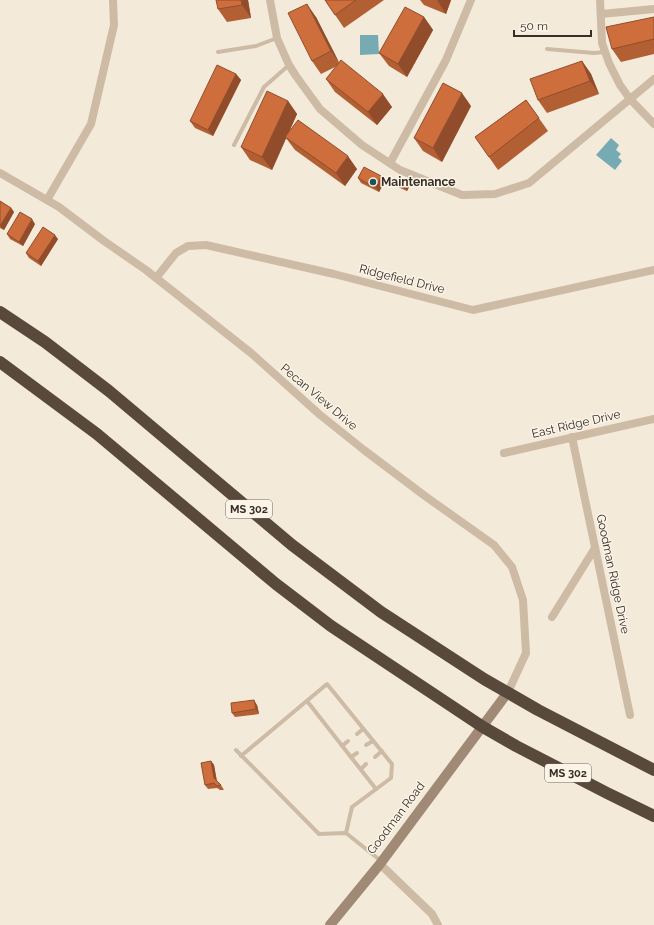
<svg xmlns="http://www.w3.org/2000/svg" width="654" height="925" font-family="Raleway,sans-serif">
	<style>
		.water { fill: #77abb3 }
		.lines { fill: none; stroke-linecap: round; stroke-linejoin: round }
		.lane { stroke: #cdbba5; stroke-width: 4 }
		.street { stroke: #cdbba5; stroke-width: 8 }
		.secondary { stroke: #a08a76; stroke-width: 10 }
		.highway { stroke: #59493d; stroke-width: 12 }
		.wall { fill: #b25f34 }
		.shaded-wall { fill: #914d2b }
		.building { fill: #cf6e3d; stroke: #914d2b }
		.poi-dot { fill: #19525c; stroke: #fbf4e7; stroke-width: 1.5 }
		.labels { text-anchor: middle; stroke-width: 3; stroke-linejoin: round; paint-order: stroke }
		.shield { fill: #fbf4e7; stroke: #726961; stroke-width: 1 }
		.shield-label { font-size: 11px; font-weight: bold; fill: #382e27 }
		.poi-label { font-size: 12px; font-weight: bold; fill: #382e27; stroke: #fbf4e7; text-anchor: start }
		.street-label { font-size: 12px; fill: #382e27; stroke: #fbf4e7 }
	</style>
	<rect width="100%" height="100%" fill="#f4eada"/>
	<g class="water">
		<polygon points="360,35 378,35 379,54 360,55"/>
		<polygon points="611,138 619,145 616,150 621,154 618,157 622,161 615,170 596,155"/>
	</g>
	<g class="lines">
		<g class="lane">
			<polyline points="547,49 594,53 605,52"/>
			<polyline points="218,52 256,46 277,38"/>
			<polyline points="234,145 264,87 289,65"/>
			<polyline points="307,701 376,789"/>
			<polyline points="357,734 363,729"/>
			<polyline points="366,745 373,741"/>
			<polyline points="342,746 348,741"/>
			<polyline points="236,750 319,834 346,833 381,861"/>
			<polyline points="241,756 327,684 392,764 391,778 352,807 346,833"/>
			<polyline points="351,757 357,753"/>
			<polyline points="375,757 382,751"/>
			<polyline points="361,769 366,764"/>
		</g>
		<g class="street">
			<polyline points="270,0 277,38 289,65 296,76 320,109 362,145 400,170 462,195 495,194 529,183 654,79"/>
			<polyline points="600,0 602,43 609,63 620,85 630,99 654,124"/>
			<polyline points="601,14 654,9"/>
			<polyline points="390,163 446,60 471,0"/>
			<polyline points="0,173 59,207 104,241 146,270 251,353 319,414 364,450 425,496 494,545 512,567 523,600 526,653 508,692"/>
			<polyline points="47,200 91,124 114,25 113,0"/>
			<polyline points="156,278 176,253 188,246 206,245 334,274 473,310 654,270"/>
			<polyline points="572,437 630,715"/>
			<polyline points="504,453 654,419"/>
			<polyline points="552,617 595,548"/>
			<polyline points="380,864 432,914 438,925"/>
		</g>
		<polyline class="secondary" points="330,925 380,864 508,692"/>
		<g class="highway">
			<polyline points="0,312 45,342 109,391 292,545 381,612 484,679 538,710 654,770"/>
			<polyline points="0,362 97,434 276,584 331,626 483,727 516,746 607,793 654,816"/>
		</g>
	</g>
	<g class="wall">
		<polygon points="248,0 251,18 227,22 218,9"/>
		<polygon points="325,0 384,0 344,28"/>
		<polygon points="420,0 451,0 446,14 424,5"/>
		<polygon points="316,17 339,63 392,107 377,125 335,92 326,79 337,66 321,74 312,61"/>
		<polygon points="424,17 433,30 407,77 389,66 379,53"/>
		<polygon points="654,17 654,54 621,62 612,49"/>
		<polygon points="582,61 591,74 599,94 547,113 538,100"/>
		<polygon points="236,74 241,80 213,136 195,128 190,121"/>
		<polygon points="526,100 548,131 498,170 475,137"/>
		<polygon points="288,101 297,114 289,132 357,169 345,186 295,150 286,138 272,170 250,160 241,147"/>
		<polygon points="471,106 442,162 423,151 414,138"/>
		<polygon points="358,178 385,181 379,192 361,183"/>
		<polygon points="396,184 410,185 407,191 398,187"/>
		<polygon points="0,201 11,208 14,212 4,230 0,228"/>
		<polygon points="35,224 23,246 10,239 7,234"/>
		<polygon points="58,239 41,266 29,258 26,253"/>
		<polygon points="257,705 259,714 235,717 232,713"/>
		<polygon points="211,761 214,765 217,781 221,785 224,790 220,790 217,788 208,789 205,785"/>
	</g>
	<g class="shaded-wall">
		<polygon points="241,0 248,0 251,18 242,5"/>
		<polygon points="437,0 451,0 446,14"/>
		<polygon points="307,4 316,17 340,64 331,51"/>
		<polygon points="424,17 433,30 407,77 398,64"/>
		<polygon points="582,61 591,74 599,94 590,81"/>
		<polygon points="236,74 241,80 213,136 208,130"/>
		<polygon points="462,93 471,106 442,162 433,148"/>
		<polygon points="383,94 392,107 377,125 368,112"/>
		<polygon points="288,101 297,114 272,170 262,157"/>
		<polygon points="348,156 357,169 345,186 336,173"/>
		<polygon points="381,176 385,181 379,192 376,188"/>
		<polygon points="409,182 410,185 407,191 406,189"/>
		<polygon points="11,208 14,212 4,230 0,226"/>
		<polygon points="32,219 35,224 23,246 19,242"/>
		<polygon points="55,235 58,239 41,266 38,261"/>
		<polygon points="254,700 257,705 259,714 256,709"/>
		<polygon points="211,761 214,765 217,783 214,778"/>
	</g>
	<g class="building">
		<polygon points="216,0 241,0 242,5 218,9"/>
		<polygon points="325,0 356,0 335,15"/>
		<polygon points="307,4 331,51 312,61 288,13"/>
		<polygon points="405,7 424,17 398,64 379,53"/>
		<polygon points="654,17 654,39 612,49 606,27"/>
		<polygon points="341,60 383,94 368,112 326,79"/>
		<polygon points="582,61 590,81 538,100 530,79"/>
		<polygon points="217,65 236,74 208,130 190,121"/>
		<polygon points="443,83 462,93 433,148 414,138"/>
		<polygon points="267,91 288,101 262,157 241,147"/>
		<polygon points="526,100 539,118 489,157 475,137"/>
		<polygon points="298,120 348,156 336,173 285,137"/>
		<polygon points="364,167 381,176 376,188 358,178"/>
		<polygon points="399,178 409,182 406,189 396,184"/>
		<polygon points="0,201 11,208 0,226"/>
		<polygon points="20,212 32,219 19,242 7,234"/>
		<polygon points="43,227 55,235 38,261 26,253"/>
		<polygon points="254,700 256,709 232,713 231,703"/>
		<polygon points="211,761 214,778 221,785 217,786 214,783 205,785 201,763"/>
	</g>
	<circle class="poi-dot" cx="373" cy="182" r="4"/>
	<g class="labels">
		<g class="shield">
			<rect x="226" y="500" width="46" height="18" rx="3"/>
			<rect x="545" y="764" width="46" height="18" rx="3"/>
		</g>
		<g class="shield-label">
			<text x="249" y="513">MS 302</text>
			<text x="568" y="777">MS 302</text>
		</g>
		<g class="poi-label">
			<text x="381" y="186">Maintenance</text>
		</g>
		<g class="street-label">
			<text transform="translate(402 279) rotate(14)" y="4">Ridgefield Drive</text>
			<text transform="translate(319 397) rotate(40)" y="4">Pecan View Drive</text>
			<text transform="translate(576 424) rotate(-13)" y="4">East Ridge Drive</text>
			<text transform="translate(613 574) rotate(78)" y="4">Goodman Ridge Drive</text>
			<text transform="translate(396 818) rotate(-53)" y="4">Goodman Road</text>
		</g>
	</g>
	<path d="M514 30v6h77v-6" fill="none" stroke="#382e27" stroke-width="2"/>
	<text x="520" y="30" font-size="12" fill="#382e27" stroke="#fbf4e7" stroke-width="3" paint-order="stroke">50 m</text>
</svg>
